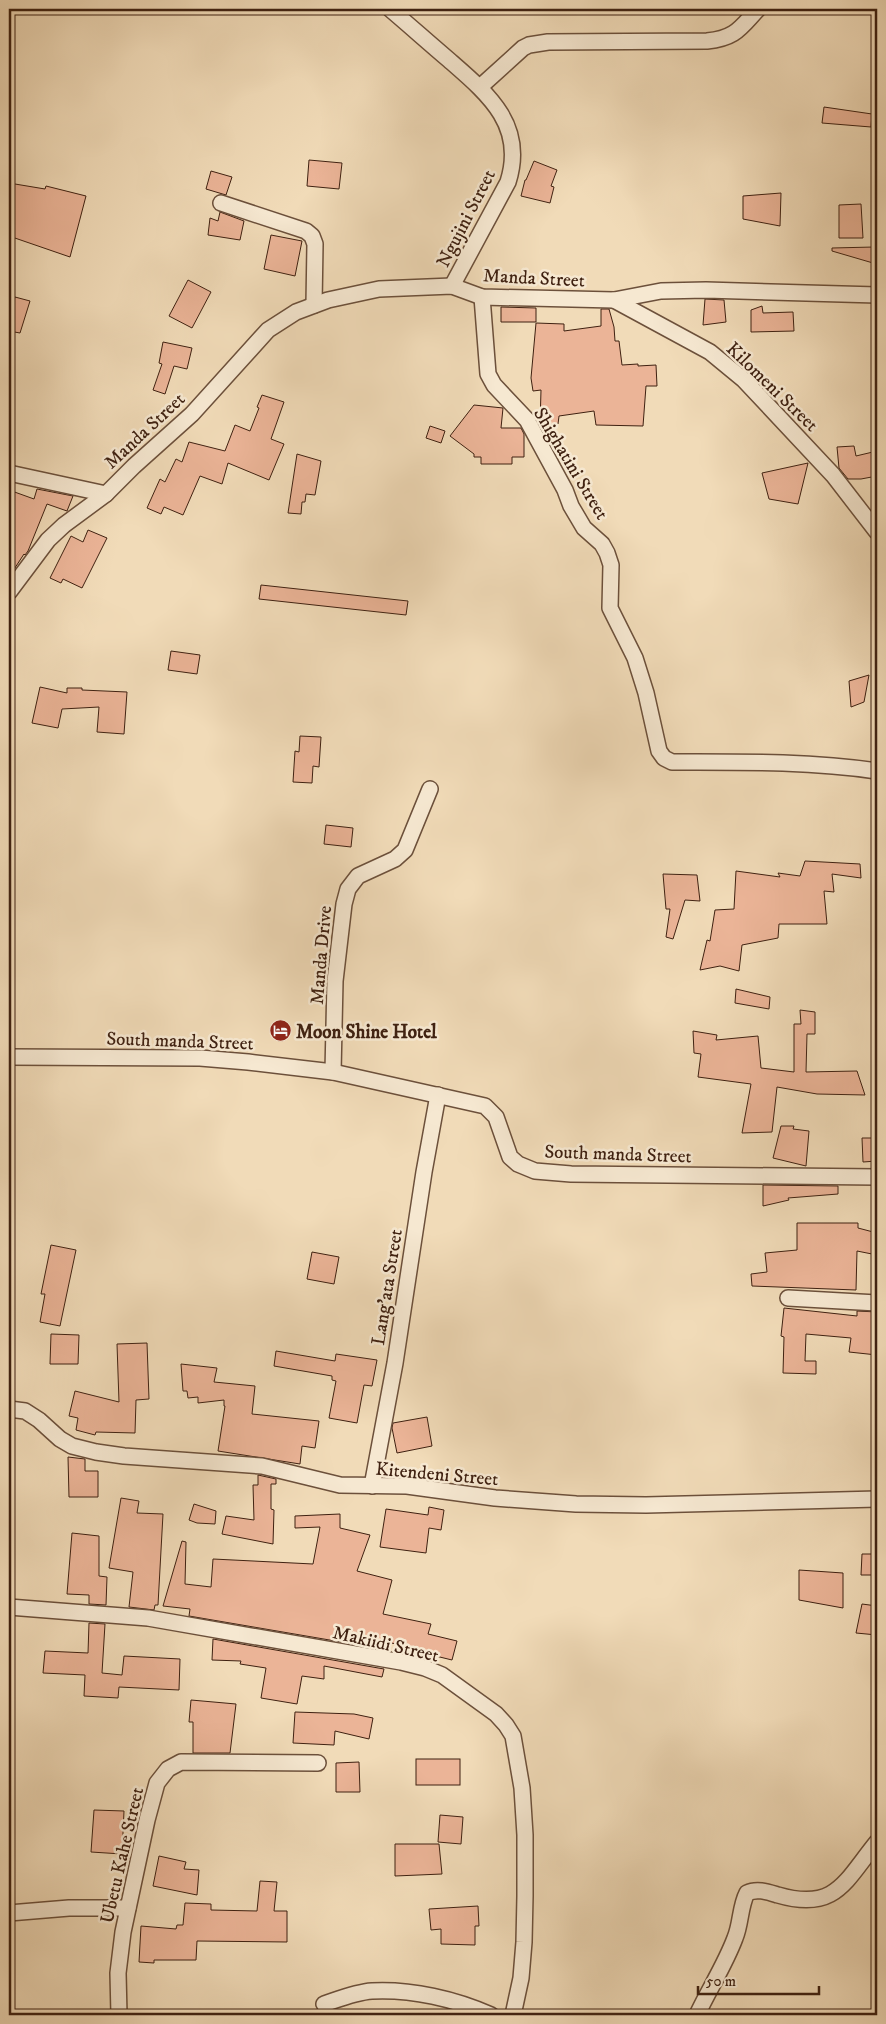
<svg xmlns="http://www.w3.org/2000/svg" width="886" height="2024" font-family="'IM FELL DW Pica',serif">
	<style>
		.building { fill: #ebb497; stroke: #3f2111 }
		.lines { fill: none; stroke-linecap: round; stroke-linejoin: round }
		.street-casing { stroke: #6c503b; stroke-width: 18 }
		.street { stroke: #f6e8d1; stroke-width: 15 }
		.labels { text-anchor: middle; stroke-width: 5; stroke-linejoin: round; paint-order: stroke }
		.street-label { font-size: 19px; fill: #3f2111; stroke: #f6e8d1 }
		.poi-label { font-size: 19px; font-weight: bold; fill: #3f2111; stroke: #f6e8d1; text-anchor: start }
	</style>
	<rect width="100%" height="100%" fill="#f1dbb8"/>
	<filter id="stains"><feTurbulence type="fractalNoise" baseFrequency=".004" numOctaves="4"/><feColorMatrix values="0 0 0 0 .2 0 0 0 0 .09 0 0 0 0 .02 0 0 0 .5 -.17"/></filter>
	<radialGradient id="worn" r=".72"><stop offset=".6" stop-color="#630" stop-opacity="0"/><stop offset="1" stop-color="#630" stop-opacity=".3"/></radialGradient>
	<g class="building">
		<polygon points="824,107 872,114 871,127 822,123"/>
		<polygon points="309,160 342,163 339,189 307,186"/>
		<polygon points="534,161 557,170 551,186 554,187 550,203 521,196 525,180 526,180"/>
		<polygon points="211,171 232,177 226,195 206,189"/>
		<polygon points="9,183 45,189 46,186 86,196 70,257 9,236"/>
		<polygon points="781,193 780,226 743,219 743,196"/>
		<polygon points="861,204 863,238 839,238 839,205"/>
		<polygon points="220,212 244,221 240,240 208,235 210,218 218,221"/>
		<polygon points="271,235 302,241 295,276 264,269"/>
		<polygon points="874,247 873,263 832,251 832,248"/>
		<polygon points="188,280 211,292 192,328 169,316"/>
		<polygon points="15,297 30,301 20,333 9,331 9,318"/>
		<polygon points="705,299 724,300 726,322 703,325"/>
		<polygon points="762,306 763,313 793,312 794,331 751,332 751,310"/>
		<polygon points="501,307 536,308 536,322 501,322"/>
		<polygon points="601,309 609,309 614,327 615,341 619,341 622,365 638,364 638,366 656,365 657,386 646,386 643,426 596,425 594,411 559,416 558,424 540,425 541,390 533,391 531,378 536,323 564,324 564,331 601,326"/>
		<polygon points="163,342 192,348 187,369 174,366 165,394 153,390 162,364 159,363"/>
		<polygon points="262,395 284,402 271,439 284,444 269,480 228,463 222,484 200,476 183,515 164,507 161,514 147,508 160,479 165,482 176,459 182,462 189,442 225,451 235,425 250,431 259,408 257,407"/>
		<polygon points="474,405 503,408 501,428 521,428 524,434 524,457 512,457 512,464 481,464 481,457 474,457 474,454 450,436"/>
		<polygon points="430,426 445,431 441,443 426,438"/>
		<polygon points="854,446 856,456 877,451 877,476 861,479 848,479 839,468 837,447"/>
		<polygon points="297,454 321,461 315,495 306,494 305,502 302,502 301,514 288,513"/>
		<polygon points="808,463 798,504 769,499 762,473"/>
		<polygon points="37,489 73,496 67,511 47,504 28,551 25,555 24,554 9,577 9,490 34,499"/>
		<polygon points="88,530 107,538 82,588 63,579 61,583 50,578 71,536 83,542"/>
		<polygon points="261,585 408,601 406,615 259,599"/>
		<polygon points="171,651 200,655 197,674 168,670"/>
		<polygon points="869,675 864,702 851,707 849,681"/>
		<polygon points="40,687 67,693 67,688 82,688 82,690 127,692 124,734 97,732 99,707 62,709 58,728 32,723"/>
		<polygon points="300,736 321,737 319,767 313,766 312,783 293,782 295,751 299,752"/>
		<polygon points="326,825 353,828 351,847 324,844"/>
		<polygon points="805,861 860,864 861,878 832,874 834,892 824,891 827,924 779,924 778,938 742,945 739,971 720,966 700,970 707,940 710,941 715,910 734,909 736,871 780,877 778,873 800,876"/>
		<polygon points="663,874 697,875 700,901 685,900 673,939 666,937 670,909 666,909"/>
		<polygon points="736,989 770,997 769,1009 735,1003"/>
		<polygon points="800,1010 815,1012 815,1034 807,1034 806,1072 857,1071 865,1095 817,1094 777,1087 772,1132 742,1133 751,1084 698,1077 701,1054 694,1053 693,1031 717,1035 716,1040 758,1036 761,1068 794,1072 794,1024 801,1024"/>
		<polygon points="781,1126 794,1126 793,1129 809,1131 806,1166 773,1158"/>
		<polygon points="862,1138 877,1138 877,1161 863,1162"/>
		<polygon points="763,1185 838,1186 838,1194 788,1198 789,1200 763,1206"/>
		<polygon points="797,1223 858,1223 858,1228 877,1233 877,1255 857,1251 856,1290 752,1286 751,1274 767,1272 765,1253 797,1250"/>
		<polygon points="51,1245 76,1250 60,1326 40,1322 45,1294 41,1294"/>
		<polygon points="312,1252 339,1257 334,1284 307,1279"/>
		<polygon points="784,1308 857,1316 857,1311 877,1312 877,1355 849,1352 851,1338 806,1334 805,1361 816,1361 816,1374 783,1373 784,1337 781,1336"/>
		<polygon points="51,1334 79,1335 78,1364 50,1364"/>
		<polygon points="147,1343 149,1399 136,1400 135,1433 96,1432 95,1435 76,1430 78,1418 69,1416 75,1391 119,1402 117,1344"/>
		<polygon points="276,1351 335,1361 336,1354 377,1360 372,1386 364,1385 357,1423 329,1418 336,1381 332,1380 332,1376 274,1366"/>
		<polygon points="181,1364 217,1368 214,1382 255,1386 252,1414 319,1421 315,1448 302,1446 300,1464 218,1451 225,1406 224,1406 224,1400 198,1403 198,1397 188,1398 187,1391 183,1391"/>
		<polygon points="427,1417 432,1446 397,1453 392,1428 393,1423"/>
		<polygon points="68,1457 85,1459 85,1471 98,1471 98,1497 69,1497"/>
		<polygon points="258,1475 276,1479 276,1484 271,1484 271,1509 274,1510 273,1544 222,1534 226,1516 254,1520 253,1485 258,1485"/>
		<polygon points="121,1498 139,1501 137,1513 163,1514 158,1605 155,1605 154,1610 129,1607 133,1572 109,1568"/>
		<polygon points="194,1504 216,1511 215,1524 197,1523 189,1520"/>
		<polygon points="429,1507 444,1510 441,1530 429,1528 426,1553 380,1547 386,1509 428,1515"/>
		<polygon points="340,1514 340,1528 370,1535 357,1571 392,1580 383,1614 431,1624 428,1634 457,1641 452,1660 399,1647 399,1644 390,1643 388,1650 189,1616 190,1609 163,1606 182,1541 186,1542 185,1584 211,1587 213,1559 313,1564 320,1527 295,1528 295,1516"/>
		<polygon points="72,1533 99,1536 99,1576 107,1577 106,1605 89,1604 89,1595 67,1594"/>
		<polygon points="862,1554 877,1554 877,1575 861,1575"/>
		<polygon points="799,1570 843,1573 843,1608 799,1600"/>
		<polygon points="862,1604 877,1606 877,1635 856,1633"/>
		<polygon points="89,1623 105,1624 102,1673 122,1675 124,1656 180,1659 179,1690 119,1687 118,1698 84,1696 85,1675 43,1673 45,1651 88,1653"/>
		<polygon points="213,1639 384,1669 382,1677 324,1666 324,1679 302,1676 297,1704 261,1698 266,1668 240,1664 241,1661 212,1660"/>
		<polygon points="191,1700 236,1704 230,1753 193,1753 193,1722 189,1722"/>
		<polygon points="295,1712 354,1714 373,1718 369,1739 335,1731 334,1745 293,1743"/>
		<rect x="416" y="1759" width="44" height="26"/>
		<polygon points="359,1762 360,1792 336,1792 336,1763"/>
		<polygon points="94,1810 124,1811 122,1854 91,1852"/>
		<polygon points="440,1815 463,1817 461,1844 438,1842"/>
		<polygon points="395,1844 439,1844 442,1874 395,1876"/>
		<polygon points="159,1856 186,1862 184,1869 199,1870 197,1895 153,1886"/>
		<polygon points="260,1881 277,1882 274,1911 287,1911 287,1942 197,1941 196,1960 154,1960 154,1963 139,1962 141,1926 176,1929 177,1925 183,1925 185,1903 211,1904 211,1910 257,1911"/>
		<polygon points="478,1906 479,1926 475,1926 475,1945 441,1944 441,1929 431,1930 429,1909"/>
	</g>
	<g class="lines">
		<defs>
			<g id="street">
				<path d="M390,9C410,26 429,43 449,60C488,94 526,125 508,182L452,286"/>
				<path d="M480,87L523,48L529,45L548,42L707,41C736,38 740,28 758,9"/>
				<polyline points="221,203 306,231 312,236 315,244 314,305"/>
				<path d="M482,297L488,374L494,385L527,420L565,490L571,506L584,528L602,544L607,553L611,565L610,608L635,658L646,693L659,751L664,758L672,762C740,762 809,761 877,771"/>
				<polyline points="614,300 710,352 744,380 833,475 877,532"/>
				<polyline points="9,473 106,494"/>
				<polyline points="9,592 48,540 64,525 106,494 134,466 192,414 268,330 296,312 328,300 379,289 452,286 482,297 614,300 661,291 706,290 877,295"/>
				<polyline points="9,1057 200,1058 248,1062 333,1072 485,1106 496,1117 510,1157 518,1164 535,1171 571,1174 877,1177"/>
				<polyline points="333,1072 335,981 344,904 348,889 358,876 395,859 405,850 430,789"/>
				<polyline points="788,1298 877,1303"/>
				<polyline points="9,1409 25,1411 39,1420 60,1439 72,1446 96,1452 124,1456 262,1466 340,1485 407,1486 495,1498 576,1504 646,1505 877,1499"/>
				<polyline points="372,1486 395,1363 424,1172 438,1095"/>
				<polyline points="9,1607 148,1618 401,1662 425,1668 442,1675 496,1714 506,1725 513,1736 522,1788 525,1835 525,1896 524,1942 521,1978 513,2015"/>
				<polyline points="9,1913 69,1908 128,1908"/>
				<path d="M324,2004C339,1999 356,1992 372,1991C412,1989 455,1999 491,2015"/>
				<polyline points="119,2015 118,1973 123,1932 147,1820 157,1783 168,1769 181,1762 318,1763"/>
				<path d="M697,2015C709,1989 725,1965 735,1938C741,1924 740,1906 747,1893C757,1888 768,1892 778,1895C836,1912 845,1881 877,1842"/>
			</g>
		</defs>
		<use href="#street" class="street-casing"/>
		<use href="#street" class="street"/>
	</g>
	<defs>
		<symbol id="hotel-disc" viewBox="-11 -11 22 22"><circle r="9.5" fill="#8f2418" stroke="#f6e8d1"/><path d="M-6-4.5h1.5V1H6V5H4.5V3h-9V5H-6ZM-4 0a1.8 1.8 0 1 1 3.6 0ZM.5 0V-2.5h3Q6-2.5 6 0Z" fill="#fff"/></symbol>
	</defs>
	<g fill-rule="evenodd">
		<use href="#hotel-disc" x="268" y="1018" width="25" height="25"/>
	</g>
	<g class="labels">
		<g class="street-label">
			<text transform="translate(465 218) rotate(-63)" y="7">Ngujini Street</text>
			<text transform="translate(534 277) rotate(3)" y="7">Manda Street</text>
			<text transform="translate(773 386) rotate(44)" y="7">Kilomeni Street</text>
			<text transform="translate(144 430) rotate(-43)" y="7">Manda Street</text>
			<text transform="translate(572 463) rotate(59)" y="7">Shighatini Street</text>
			<text transform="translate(320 955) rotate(-85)" y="7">Manda Drive</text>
			<text transform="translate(180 1040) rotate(2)" y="7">South manda Street</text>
			<text transform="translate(618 1153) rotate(2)" y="7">South manda Street</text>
			<text transform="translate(386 1287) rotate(-81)" y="7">Lang'ata Street</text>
			<text transform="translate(437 1473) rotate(5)" y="7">Kitendeni Street</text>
			<text transform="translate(386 1643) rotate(13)" y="7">Makiidi Street</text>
			<text transform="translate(121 1855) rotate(-77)" y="7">Ubetu Kahe Street</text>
		</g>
		<g class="poi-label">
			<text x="296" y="1038">Moon Shine Hotel</text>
		</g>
	</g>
	<rect width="886" height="2024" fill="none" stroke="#f1dbb8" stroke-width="30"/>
	<rect x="10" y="10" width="866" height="2004" fill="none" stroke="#3f2111" stroke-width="2.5"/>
	<rect x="15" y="15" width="856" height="1994" fill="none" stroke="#3f2111"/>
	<path d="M698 1986v8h121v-8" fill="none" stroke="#3f2111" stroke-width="2.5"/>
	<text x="706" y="1986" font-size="15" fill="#3f2111" stroke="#f6e8d1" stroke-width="4" paint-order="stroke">50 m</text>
	<rect width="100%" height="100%" filter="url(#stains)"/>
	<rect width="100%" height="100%" fill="url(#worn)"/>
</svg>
